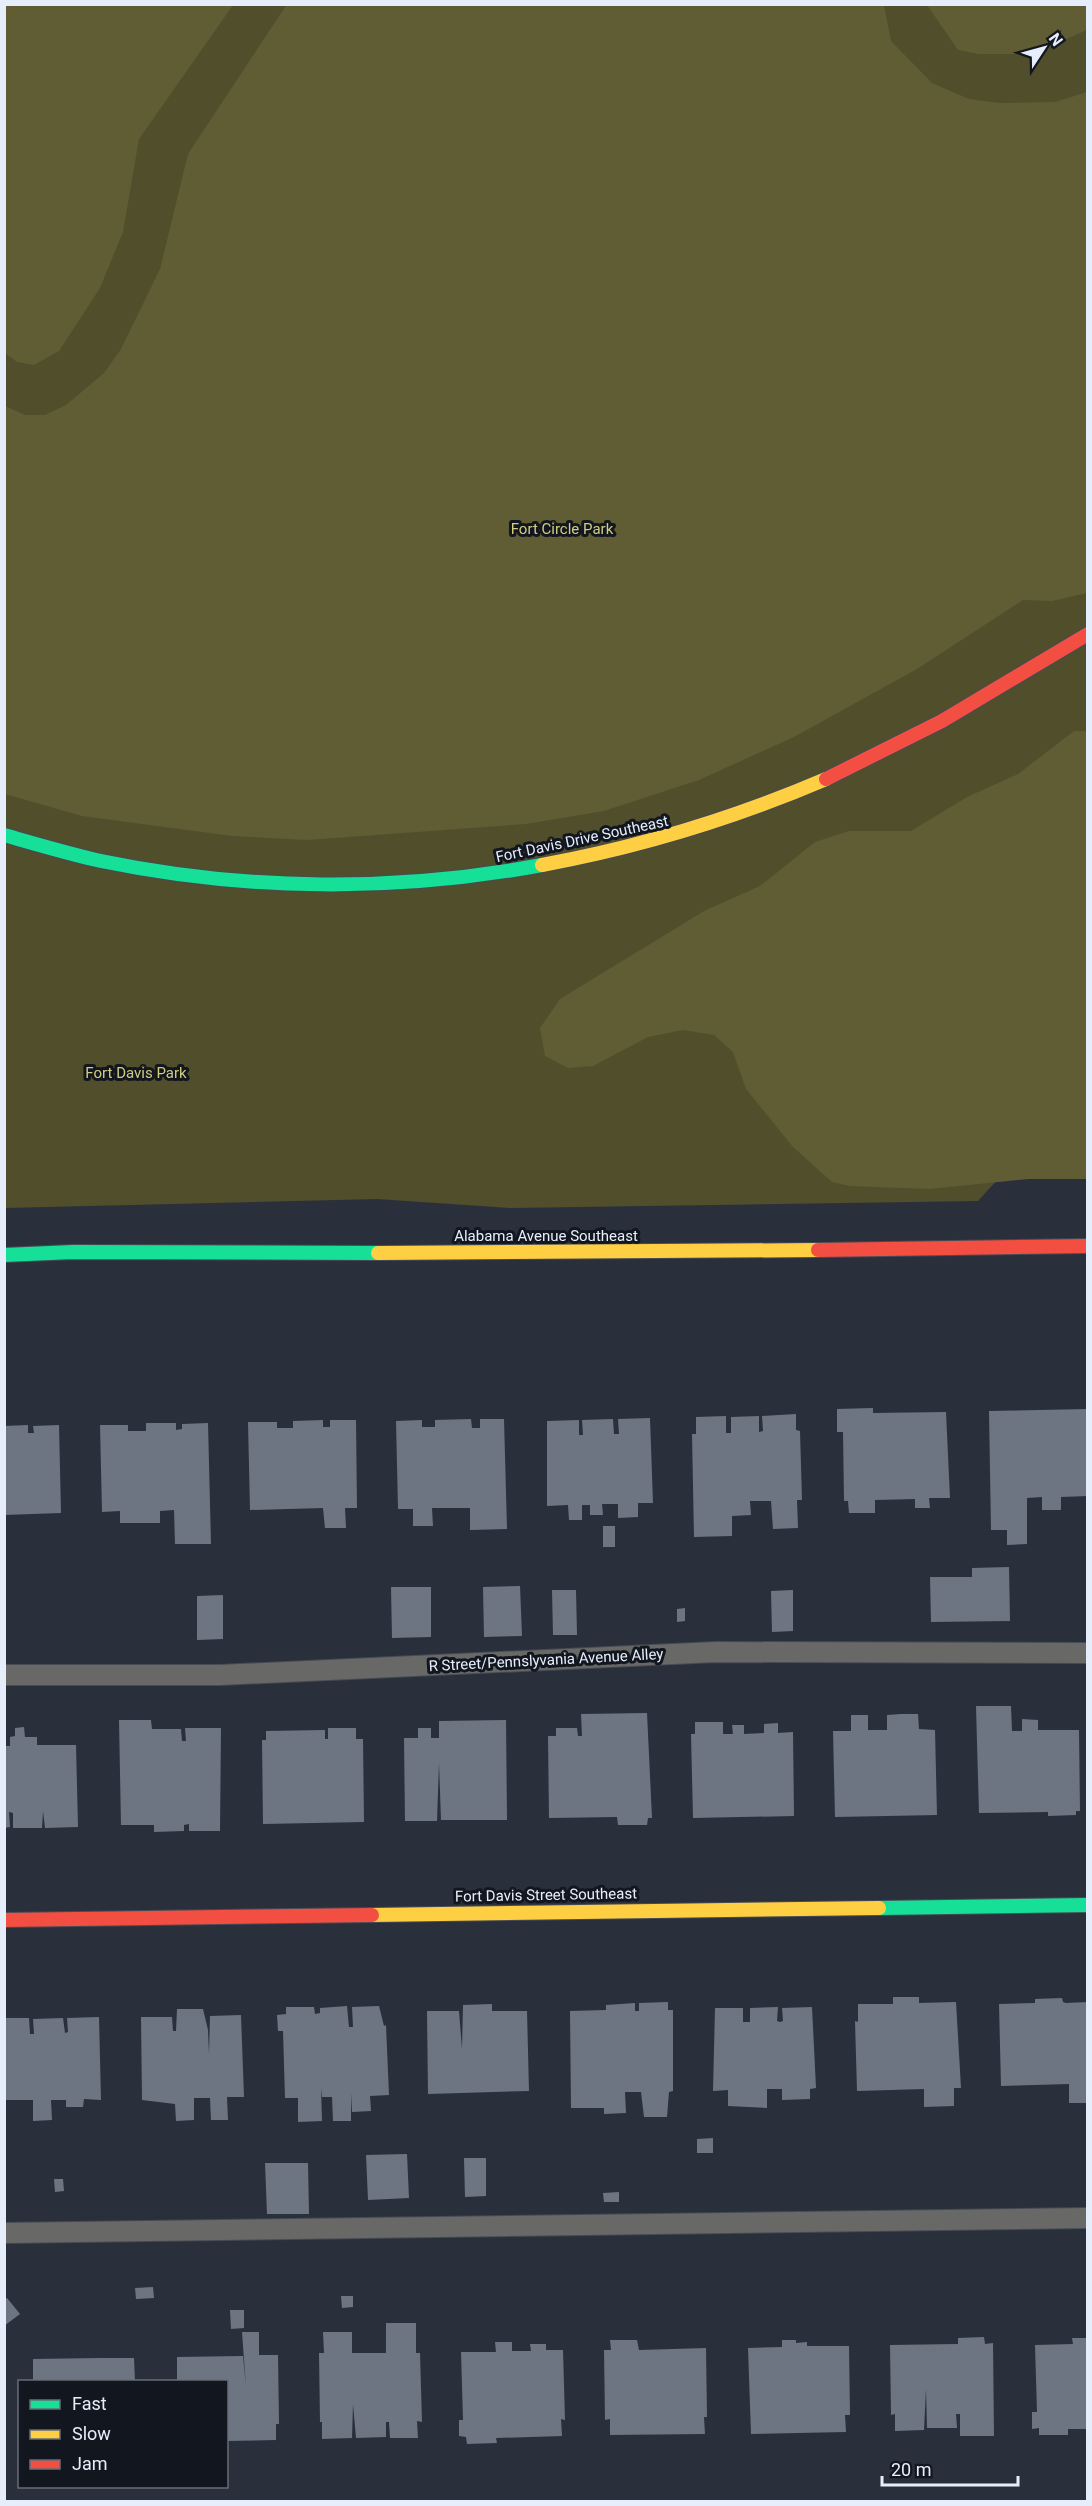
<svg xmlns="http://www.w3.org/2000/svg" width="1092" height="2506" font-family="Roboto,sans-serif">
	<style>
		.green { fill: #514e2c }
		.forest { fill: #605c33 }
		.building { fill: #6e7582 }
		.lines { fill: none; stroke-linecap: round; stroke-linejoin: round }
		.lane-casing { stroke: #464b54; stroke-width: 22 }
		.fast-casing { stroke: #464b54; stroke-width: 16 }
		.slow-casing { stroke: #464b54; stroke-width: 16 }
		.jam-casing { stroke: #464b54; stroke-width: 16 }
		.lane { stroke: #686866; stroke-width: 20 }
		.fast { stroke: #16e098; stroke-width: 14 }
		.slow { stroke: #ffcf43; stroke-width: 14 }
		.jam { stroke: #f24e42; stroke-width: 14 }
		.labels { text-anchor: middle; stroke-width: 6; stroke-linejoin: round; paint-order: stroke }
		.park-label { font-size: 15px; fill: #d3cc7e; stroke: #11161f }
		.street-label { font-size: 15px; fill: #e7eefb; stroke: #11161f }
	</style>
	<rect width="100%" height="100%" fill="#2a303b"/>
	<polygon class="green" points="4,5 1087,5 1087,1081 978,1201 511,1208 377,1199 5,1208"/>
	<g class="forest">
		<polygon points="5,4 233,5 139,139 123,232 100,288 59,351 34,365 17,362 5,353"/>
		<polygon points="287,4 884,5 891,41 932,83 969,99 999,103 1055,102 1087,92 1087,593 1052,601 1023,600 917,669 794,737 699,780 604,811 526,824 307,840 232,836 82,816 5,794 5,406 25,415 45,415 66,405 104,373 121,349 160,269 188,154"/>
		<polygon points="927,5 1087,5 1087,30 1032,54 979,54 958,50"/>
		<polygon points="1074,731 1088,731 1087,1179 1029,1179 929,1189 850,1186 832,1182 793,1147 746,1089 733,1052 714,1035 683,1030 648,1037 593,1066 568,1068 545,1056 540,1028 560,999 704,911 760,886 815,842 849,831 911,831 967,797 1018,774"/>
	</g>
	<g class="building">
		<polygon points="873,1408 873,1413 946,1412 950,1498 929,1498 930,1508 915,1508 915,1499 875,1500 875,1513 849,1513 848,1501 844,1501 843,1432 837,1432 837,1409"/>
		<polygon points="1088,1409 1088,1496 1061,1497 1061,1510 1042,1510 1042,1497 1027,1498 1027,1544 1007,1545 1007,1530 991,1530 989,1411"/>
		<polygon points="796,1414 796,1430 800,1431 802,1500 797,1500 798,1528 773,1529 771,1501 750,1501 751,1515 732,1516 732,1536 694,1537 692,1434 696,1434 696,1417 726,1416 726,1433 731,1433 731,1417 759,1416 759,1432 763,1431 762,1416"/>
		<polygon points="650,1418 653,1503 638,1503 638,1517 618,1518 618,1504 602,1504 603,1515 590,1515 590,1505 582,1505 582,1520 569,1520 568,1505 547,1506 547,1421 579,1420 579,1435 583,1435 582,1420 613,1419 614,1434 619,1434 618,1419"/>
		<polygon points="471,1419 472,1428 480,1428 480,1419 504,1419 507,1529 470,1530 470,1508 432,1508 433,1526 413,1526 413,1509 398,1509 396,1421 422,1420 422,1427 435,1427 435,1420"/>
		<polygon points="323,1420 323,1427 330,1427 330,1420 356,1420 357,1508 345,1508 346,1528 325,1528 323,1508 250,1510 248,1422 277,1422 277,1428 293,1428 293,1421"/>
		<polygon points="146,1423 176,1423 176,1430 182,1429 182,1424 208,1423 211,1544 175,1544 174,1510 160,1511 160,1523 120,1523 120,1511 102,1512 100,1425 128,1425 128,1431 146,1431"/>
		<polygon points="28,1425 28,1433 34,1433 33,1426 59,1425 61,1513 4,1515 4,1426"/>
		<rect x="603" y="1526" width="12" height="21"/>
		<polygon points="1009,1567 1010,1621 931,1622 930,1577 972,1577 972,1568"/>
		<polygon points="520,1586 522,1636 484,1637 483,1587"/>
		<polygon points="391,1587 431,1587 431,1637 392,1638"/>
		<polygon points="552,1590 576,1590 577,1635 553,1635"/>
		<polygon points="793,1590 793,1631 772,1632 771,1591"/>
		<polygon points="223,1595 223,1639 197,1640 197,1596"/>
		<polygon points="685,1608 685,1621 677,1622 677,1609"/>
		<polygon points="976,1706 1011,1706 1012,1731 1022,1731 1022,1719 1038,1720 1038,1730 1079,1730 1080,1811 1076,1811 1076,1815 1048,1816 1048,1812 979,1813"/>
		<polygon points="647,1713 652,1818 648,1818 647,1825 618,1825 617,1817 549,1818 548,1736 556,1736 556,1728 577,1728 578,1736 582,1736 581,1714"/>
		<polygon points="901,1714 918,1714 919,1729 935,1730 937,1815 835,1817 833,1731 851,1731 851,1715 868,1715 868,1730 887,1730 887,1715"/>
		<polygon points="119,1720 151,1720 152,1729 181,1729 182,1741 186,1741 185,1728 221,1728 220,1831 189,1831 189,1824 184,1825 184,1831 154,1832 154,1825 121,1825"/>
		<polygon points="506,1720 507,1820 441,1820 439,1763 437,1821 405,1821 404,1738 418,1738 418,1728 431,1728 431,1738 439,1738 439,1721"/>
		<polygon points="695,1722 723,1722 723,1734 733,1734 732,1725 744,1725 744,1734 764,1733 764,1724 778,1723 778,1733 793,1732 794,1816 693,1818 691,1734 695,1734"/>
		<polygon points="24,1727 25,1737 37,1737 37,1745 76,1745 78,1827 45,1828 43,1811 42,1828 13,1828 13,1813 9,1812 10,1827 4,1828 4,1746 10,1746 10,1737 15,1736 15,1728"/>
		<polygon points="328,1728 356,1728 356,1739 363,1739 364,1822 263,1824 262,1740 266,1740 266,1731 325,1730 325,1739 328,1739"/>
		<polygon points="893,1997 919,1997 919,2003 956,2002 961,2088 954,2088 954,2106 924,2107 924,2089 857,2091 855,2021 858,2022 858,2004 893,2004"/>
		<polygon points="1062,1998 1063,2002 1066,2003 1088,2002 1088,2103 1069,2103 1069,2084 1001,2086 999,2004 1035,2003 1035,1999"/>
		<polygon points="668,2002 668,2010 673,2010 673,2091 669,2092 667,2117 644,2117 641,2092 625,2092 626,2113 604,2114 604,2108 571,2108 570,2011 606,2010 606,2005 635,2003 635,2011 639,2011 639,2003"/>
		<polygon points="492,2004 492,2011 527,2011 529,2091 428,2094 427,2011 459,2011 462,2049 463,2005"/>
		<polygon points="347,2006 349,2027 353,2027 352,2007 379,2006 384,2026 386,2025 389,2095 370,2096 371,2111 352,2112 351,2093 351,2121 333,2121 332,2097 322,2097 321,2088 322,2121 298,2122 298,2098 285,2098 283,2031 278,2031 277,2015 286,2014 286,2007 314,2007 315,2014 320,2013 320,2008"/>
		<polygon points="778,2007 777,2021 780,2022 783,2021 782,2008 812,2007 816,2088 810,2089 810,2099 782,2100 782,2089 767,2089 767,2108 728,2106 728,2090 713,2091 715,2008 743,2008 743,2022 750,2022 750,2008"/>
		<polygon points="177,2009 203,2009 208,2030 209,2054 210,2016 241,2015 244,2097 227,2097 228,2120 211,2120 210,2098 194,2098 194,2120 176,2121 175,2104 142,2100 141,2017 172,2017 173,2031 176,2031"/>
		<polygon points="99,2017 101,2100 84,2099 83,2107 66,2107 66,2100 51,2100 52,2120 33,2121 33,2100 4,2100 4,2018 29,2018 30,2034 34,2034 33,2019 63,2018 65,2033 68,2032 67,2018"/>
		<polygon points="713,2138 713,2153 697,2153 697,2139"/>
		<polygon points="407,2154 409,2198 368,2200 366,2155"/>
		<polygon points="464,2158 486,2158 486,2196 465,2197"/>
		<polygon points="265,2163 308,2163 309,2214 267,2214"/>
		<polygon points="54,2179 63,2179 64,2191 55,2192"/>
		<polygon points="619,2192 619,2202 604,2202 603,2193"/>
		<polygon points="153,2287 154,2298 136,2299 135,2288"/>
		<polygon points="341,2296 353,2296 353,2307 342,2308"/>
		<polygon points="7,2298 20,2314 4,2326 4,2300"/>
		<polygon points="230,2310 244,2310 244,2328 231,2329"/>
		<polygon points="386,2323 416,2323 416,2353 420,2353 422,2422 417,2421 418,2438 390,2438 389,2422 386,2422 386,2437 356,2438 353,2404 352,2438 322,2439 322,2422 320,2422 319,2353 324,2353 323,2332 352,2332 352,2353 386,2353"/>
		<polygon points="242,2332 259,2332 259,2355 278,2355 279,2424 276,2424 276,2440 226,2441 226,2382 177,2382 177,2357 243,2356 246,2387"/>
		<polygon points="984,2337 985,2344 993,2343 994,2436 960,2436 960,2414 956,2414 957,2428 927,2428 926,2389 924,2430 895,2431 895,2414 891,2415 890,2345 958,2344 958,2338"/>
		<polygon points="1072,2338 1088,2338 1088,2429 1068,2429 1068,2435 1039,2435 1039,2428 1032,2429 1032,2412 1037,2412 1035,2345 1073,2344"/>
		<polygon points="610,2340 637,2340 639,2350 706,2348 707,2417 704,2417 705,2434 610,2435 610,2419 605,2420 604,2350 611,2350"/>
		<polygon points="782,2340 796,2340 796,2343 807,2342 807,2346 849,2346 850,2415 845,2415 846,2432 751,2434 748,2348 782,2347"/>
		<polygon points="495,2342 512,2342 512,2351 531,2351 530,2344 546,2344 546,2350 563,2350 565,2420 561,2419 562,2436 496,2438 497,2443 467,2444 466,2437 459,2436 459,2420 463,2420 461,2352 496,2352"/>
		<polygon points="100,2358 134,2358 135,2382 33,2382 33,2359"/>
	</g>
	<g class="lines">
		<defs>
			<g id="lane">
				<polyline points="4,1675 220,1675 716,1652 1088,1653"/>
				<polyline points="4,2233 1088,2218"/>
			</g>
			<g id="fast">
				<path d="M4,835C36,844 69,854 101,861C246,891 397,892 542,865"/>
				<polyline points="4,1255 73,1252 378,1253"/>
				<polyline points="879,1908 1088,1905"/>
			</g>
			<g id="slow">
				<path d="M542,865C640,847 735,818 826,779"/>
				<polyline points="378,1253 818,1250"/>
				<polyline points="372,1915 879,1908"/>
			</g>
			<g id="jam">
				<polyline points="826,779 942,721 1088,634"/>
				<polyline points="818,1250 1088,1246"/>
				<polyline points="4,1920 372,1915"/>
			</g>
		</defs>
		<use href="#lane" class="lane-casing"/>
		<use href="#fast" class="fast-casing"/>
		<use href="#slow" class="slow-casing"/>
		<use href="#jam" class="jam-casing"/>
		<use href="#lane" class="lane"/>
		<use href="#fast" class="fast"/>
		<use href="#slow" class="slow"/>
		<use href="#jam" class="jam"/>
	</g>
	<g class="labels">
		<g class="park-label">
			<text x="562" y="534">Fort Circle Park</text>
			<text x="136" y="1078">Fort Davis Park</text>
		</g>
		<g class="street-label">
			<text transform="translate(582 839) rotate(-12)" y="5">Fort Davis Drive Southeast</text>
			<text x="546" y="1241">Alabama Avenue Southeast</text>
			<text transform="translate(546 1660) rotate(-3)" y="5">R Street/Pennslyvania Avenue Alley</text>
			<text transform="translate(546 1895) rotate(-1)" y="5">Fort Davis Street Southeast</text>
		</g>
	</g>
	<rect width="1092" height="2506" fill="none" stroke="#e7eefb" stroke-width="12"/>
	<rect x="18" y="2380" width="210" height="108" fill="#11161f" stroke="#676c77" stroke-width="1.5"/>
	<rect x="30" y="2400" width="30" height="9" fill="#16e098" stroke="#676c77" stroke-width="1.5"/>
	<text x="72" y="2410" font-size="18" fill="#e7eefb">Fast</text>
	<rect x="30" y="2430" width="30" height="9" fill="#ffcf43" stroke="#676c77" stroke-width="1.5"/>
	<text x="72" y="2440" font-size="18" fill="#e7eefb">Slow</text>
	<rect x="30" y="2460" width="30" height="9" fill="#f24e42" stroke="#676c77" stroke-width="1.5"/>
	<text x="72" y="2470" font-size="18" fill="#e7eefb">Jam</text>
	<g transform="translate(1044 48) rotate(54)" stroke="#11161f" stroke-width="4.5" paint-order="stroke">
	<path d="M0-4.5L10 22L0 15L-10 22Z" fill="#e7eefb"/>
	<text y="-9" font-size="16" font-weight="bold" text-anchor="middle" fill="#e7eefb">N</text>
	</g>
	<path d="M882 2476v9h136v-9" fill="none" stroke="#e7eefb" stroke-width="3"/>
	<text x="891" y="2476" font-size="18" fill="#e7eefb" stroke="#11161f" stroke-width="4.5" paint-order="stroke">20 m</text>
</svg>
